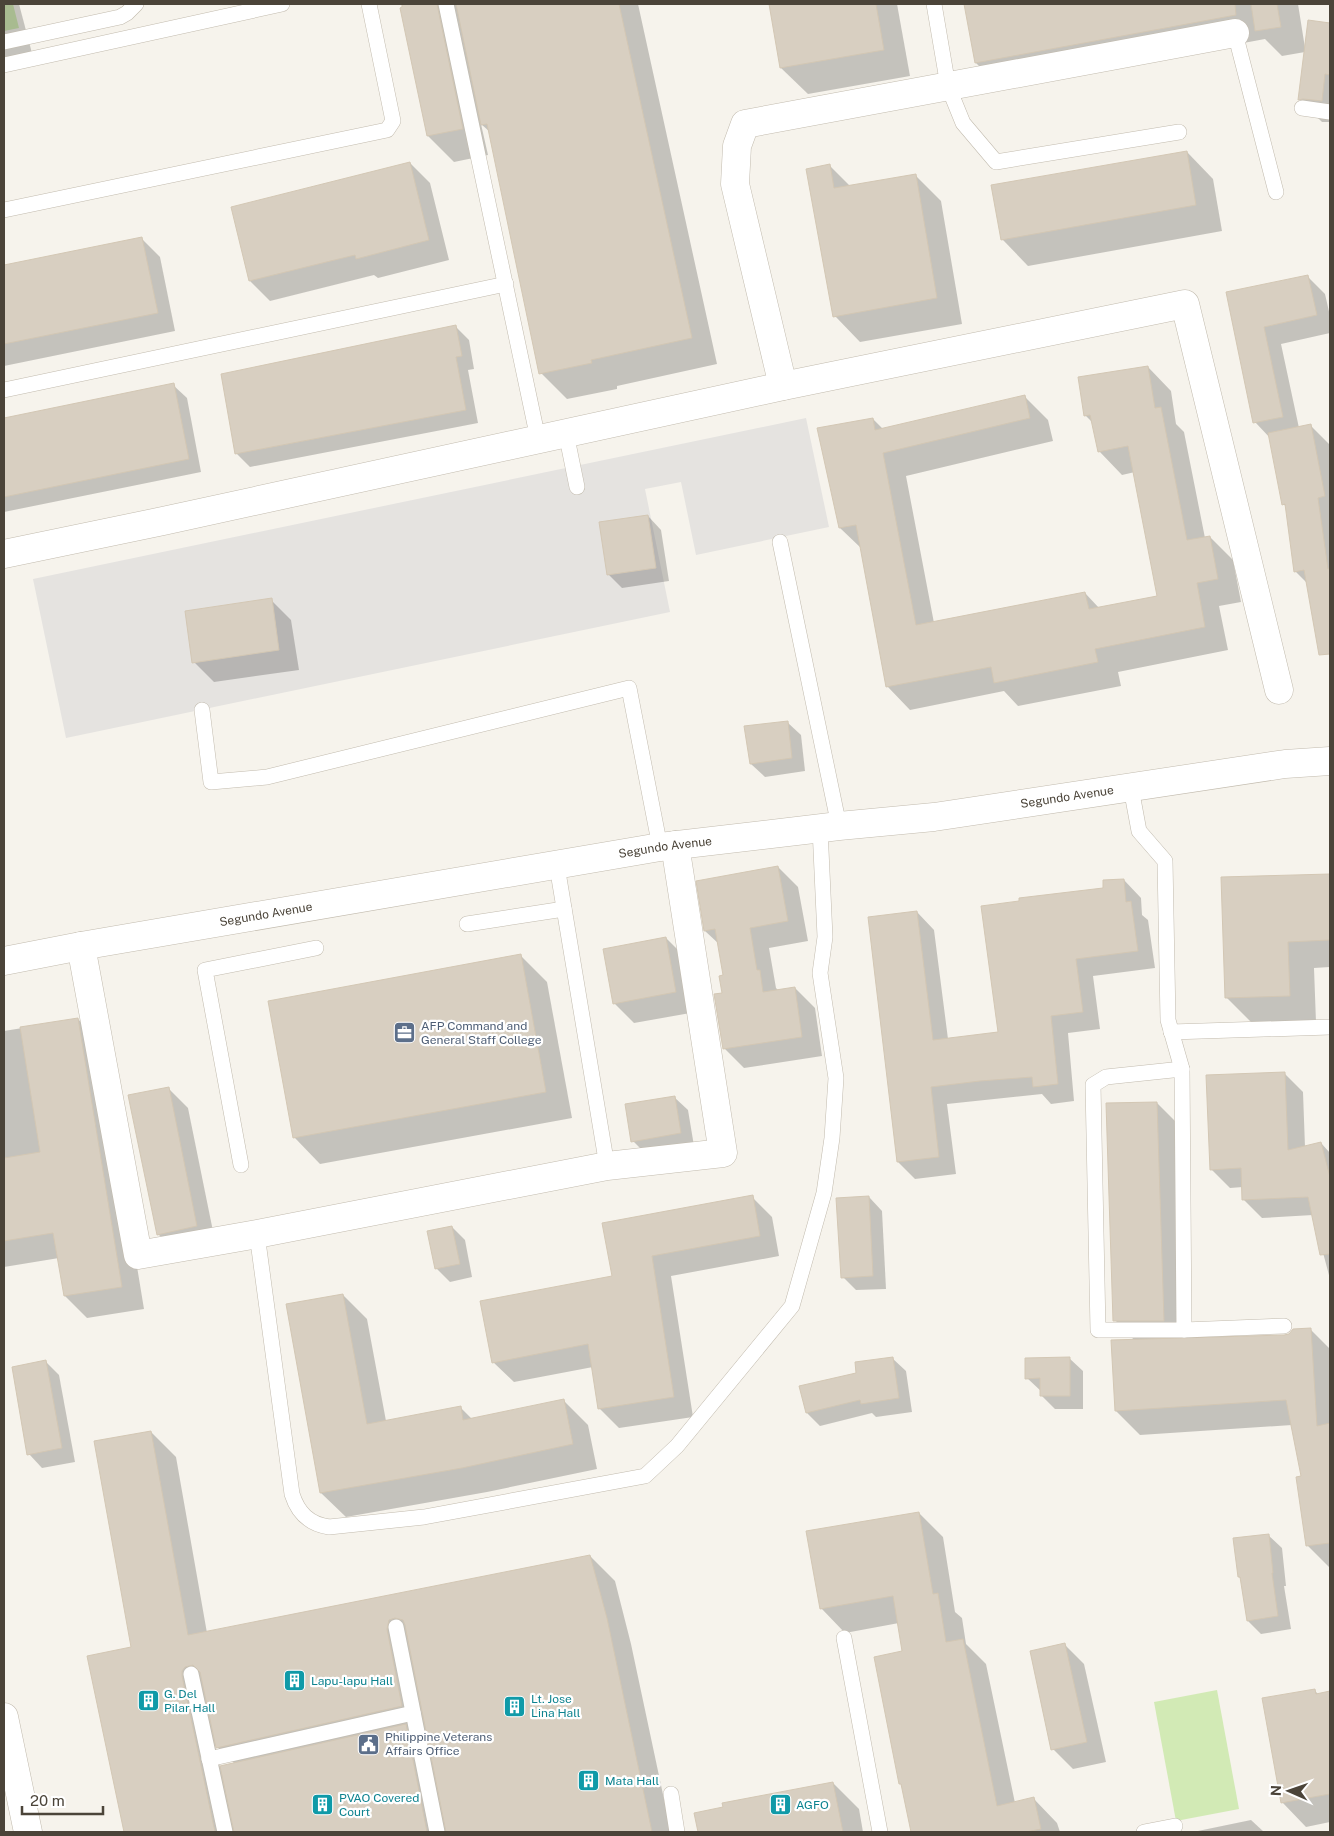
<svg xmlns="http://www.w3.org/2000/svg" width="1334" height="1836" font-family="'Public Sans',sans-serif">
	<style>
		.green { fill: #d2eab5 }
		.parking { fill: #e5e3e0 }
		.shadow { fill: #0003; fill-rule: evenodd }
		.building { fill: #d8cfc1; stroke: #d3c7b4 }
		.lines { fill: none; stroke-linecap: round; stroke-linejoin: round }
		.lane-casing { stroke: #c2bbae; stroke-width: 16 }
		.street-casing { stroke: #c2bbae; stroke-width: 29 }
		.lane { stroke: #fff; stroke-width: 15 }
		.street { stroke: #fff; stroke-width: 28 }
		.labels { text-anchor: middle; stroke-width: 4.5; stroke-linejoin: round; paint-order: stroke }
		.street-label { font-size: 12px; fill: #4b4439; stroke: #fff }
		.service-label { font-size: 12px; fill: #4e5e75; stroke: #fff; text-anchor: start }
		.culture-label { font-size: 12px; fill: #0d838f; stroke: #fff; text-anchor: start }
	</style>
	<rect width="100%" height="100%" fill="#f6f3ec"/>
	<g class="green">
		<polygon points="4,4 13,4 19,28 4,31"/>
		<polygon points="1217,1690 1239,1809 1176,1821 1154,1702"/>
	</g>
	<polygon class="parking" points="806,418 829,527 696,555 681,482 645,489 670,612 66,738 33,579"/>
	<g class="shadow">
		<polygon points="4,4 19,4 33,57 4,65"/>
		<polygon points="403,4 638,4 717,364 617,386 617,389 567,399 541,373 490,132 481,124 488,155 454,162 428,136"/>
		<polygon points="770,4 897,4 910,76 808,94 781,68"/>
		<polygon points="965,4 1298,4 1305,48 1309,22 1330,24 1330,122 1322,122 1299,99 1305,52 1282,56 1265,39 1001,88 976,63"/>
		<polygon points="1187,152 1213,179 1222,231 1028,266 1002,239"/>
		<polygon points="410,163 430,183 449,260 378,278 374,275 270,301 250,281"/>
		<polygon points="829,165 851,187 915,175 941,201 962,324 860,342 835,316"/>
		<polygon points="142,239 160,257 175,331 4,366 4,267"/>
		<polygon points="1307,276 1325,294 1330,316 1330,333 1281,344 1299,428 1311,426 1330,445 1330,650 1317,637 1307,583 1295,571 1287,507 1283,504 1271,439 1255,422 1227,293"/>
		<polygon points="455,326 469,340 474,369 468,370 478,423 250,467 236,453"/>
		<polygon points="1148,367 1171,391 1176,424 1184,432 1205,538 1210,537 1233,560 1241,602 1219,606 1228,650 1118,672 1121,686 1018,706 1004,691 910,710 887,686 862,549 840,528 819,429 873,419 884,430 1024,396 1048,420 1053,441 906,476 934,623 1085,593 1100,609 1159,597 1135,472 1122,475 1099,451 1093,423 1085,415"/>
		<polygon points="173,385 187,398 201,472 4,512 4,419"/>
		<polygon points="648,516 661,530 669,581 622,588 608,574"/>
		<polygon points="271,600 291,620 299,670 214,682 194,662"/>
		<polygon points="787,722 801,735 805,771 765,777 751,764"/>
		<polygon points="778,867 798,887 808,941 769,948 776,988 779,991 795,988 815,1008 822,1056 744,1068 724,1048 723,994 725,976 719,944 705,931"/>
		<polygon points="1330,875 1330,967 1314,968 1316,1022 1253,1024 1226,997 1222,879"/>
		<polygon points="1124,880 1141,898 1142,915 1148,920 1155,968 1093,976 1100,1029 1068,1033 1074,1101 1051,1104 1042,1094 947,1104 956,1174 915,1179 898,1162 917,912 934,930 948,1039 1000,1033 1104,889"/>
		<polygon points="666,938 686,958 696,1012 634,1023 614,1003"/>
		<polygon points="521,956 547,982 572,1118 320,1164 294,1137"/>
		<polygon points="78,1019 100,1042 144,1309 87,1318 65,1296 59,1258 4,1267 4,1031"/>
		<polygon points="1284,1073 1303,1092 1305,1147 1321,1143 1330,1153 1330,1279 1313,1215 1262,1218 1243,1199 1243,1187 1230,1188 1211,1169"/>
		<polygon points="168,1088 188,1108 216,1246 178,1254 158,1234"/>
		<polygon points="674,1097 688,1110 694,1146 646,1154 633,1141"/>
		<polygon points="1157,1103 1183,1129 1190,1339 1285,1337 1310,1329 1330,1349 1330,1568 1308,1546 1302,1477 1292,1425 1140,1435 1116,1411 1135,1341 1115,1320"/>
		<polygon points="752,1197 772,1217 779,1256 671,1276 693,1417 619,1428 599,1408 593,1367 514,1382 493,1362 614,1277"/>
		<polygon points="869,1197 882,1211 886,1289 856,1290 843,1277"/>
		<polygon points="452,1227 465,1240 472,1277 450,1282 436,1268"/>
		<polygon points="343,1295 367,1319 386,1421 461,1408 472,1419 564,1401 588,1425 597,1469 487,1492 346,1517 321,1493 287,1305"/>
		<polygon points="892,1358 906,1371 912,1412 876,1417 872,1413 820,1426 807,1413 858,1374"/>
		<polygon points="1069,1358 1083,1371 1083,1409 1055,1409 1042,1396 1042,1392 1027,1378"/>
		<polygon points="46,1362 59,1375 75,1462 42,1468 29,1454"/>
		<path d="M151,1432L176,1457L207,1633L590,1556L615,1581L631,1644L671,1832H125L89,1657L133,1648ZM427,1730L431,1751L413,1733ZM215,1745L235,1764L220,1767Z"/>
		<polygon points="919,1513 943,1537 955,1612 962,1618 966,1644 986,1664 1015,1803 1033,1798 1057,1823 1060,1832 912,1832 902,1786 900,1783 904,1652 899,1623 845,1633 821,1608"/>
		<polygon points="1268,1535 1282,1548 1286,1586 1284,1586 1291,1629 1261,1634 1248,1621 1241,1579 1239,1577"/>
		<polygon points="1064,1644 1084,1664 1106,1762 1073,1769 1053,1749"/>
		<polygon points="1314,1690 1319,1695 1330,1692 1330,1822 1306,1827 1282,1802"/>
		<polygon points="833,1783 859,1809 863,1832 699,1832 696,1814"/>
		<polygon points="1251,1820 1264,1832 1193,1832"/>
	</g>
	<g class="building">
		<polygon points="402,4 437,4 463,129 427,136 400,8 402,7"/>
		<polygon points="456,4 619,4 692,338 591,360 592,363 539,374 487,124 481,125"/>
		<polygon points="769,4 876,4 884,50 780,68"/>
		<polygon points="964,4 1235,4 1236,15 975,63"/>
		<polygon points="1251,4 1277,4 1281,27 1255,31"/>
		<polygon points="1308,20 1330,23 1330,75 1325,74 1322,101 1303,99 1298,100"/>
		<polygon points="1187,151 1196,205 1001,240 991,185"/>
		<polygon points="410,162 429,240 356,259 355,255 249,281 231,207"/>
		<polygon points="830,164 834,188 916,174 937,298 833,317 806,169"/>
		<polygon points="142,237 158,313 4,344 4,265"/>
		<polygon points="1308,275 1317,315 1264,327 1283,417 1253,423 1226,292"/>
		<polygon points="456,325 462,356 456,357 466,410 235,454 221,374"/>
		<polygon points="1148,366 1155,408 1161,407 1187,540 1210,536 1218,579 1197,583 1205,627 1095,649 1098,662 994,683 991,667 886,687 856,525 839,528 817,428 873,418 875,430 1025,395 1030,418 883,453 916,625 1085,592 1089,609 1157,596 1128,446 1098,452 1090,415 1084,416 1078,377"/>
		<polygon points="174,383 189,459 4,497 4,418"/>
		<polygon points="1311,424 1325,496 1318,498 1328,569 1330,568 1330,654 1319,655 1304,570 1294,572 1285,504 1282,505 1268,433"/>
		<polygon points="648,515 656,568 607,575 599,522"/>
		<polygon points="272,598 279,650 192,663 185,611"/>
		<polygon points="788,721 792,758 750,764 744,726"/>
		<polygon points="778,866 788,921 750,928 757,970 760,970 763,992 795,987 802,1037 723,1049 714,994 722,993 719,976 723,975 715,929 704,931 696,881"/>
		<polygon points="1330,874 1330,940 1288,942 1290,996 1225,998 1221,877"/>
		<polygon points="1124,879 1126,902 1131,901 1138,951 1076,959 1083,1012 1051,1016 1058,1084 1033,1087 1032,1077 980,1081 931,1087 939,1157 897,1162 868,917 917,911 933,1040 998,1032 981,906 1019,901 1019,898 1103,888 1103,880"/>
		<polygon points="666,937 676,992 613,1004 603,949"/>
		<polygon points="521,954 546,1092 293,1138 268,1001"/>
		<polygon points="78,1018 122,1287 64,1296 53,1233 4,1241 4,1158 40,1152 20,1027"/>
		<polygon points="1285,1072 1288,1150 1321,1142 1330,1177 1330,1254 1320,1255 1308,1197 1242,1200 1241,1168 1210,1170 1206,1075"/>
		<polygon points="169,1087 197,1226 157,1235 128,1095"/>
		<polygon points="675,1096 681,1133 631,1142 625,1104"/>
		<polygon points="1157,1102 1164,1321 1113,1321 1106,1103"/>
		<polygon points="753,1195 760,1236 652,1256 674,1397 598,1409 588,1344 492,1363 480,1301 612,1276 602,1223"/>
		<polygon points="869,1196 873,1276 841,1278 836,1198"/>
		<polygon points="452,1226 460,1264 435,1269 427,1231"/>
		<polygon points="343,1294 367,1424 461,1406 463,1420 564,1399 573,1444 462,1468 320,1493 286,1304"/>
		<polygon points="1311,1328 1317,1426 1330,1423 1330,1543 1306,1546 1296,1477 1301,1476 1286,1400 1115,1411 1111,1340 1284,1335 1289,1334 1293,1329"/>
		<polygon points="893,1357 899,1398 861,1404 860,1400 806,1413 799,1386 856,1373 855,1362"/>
		<polygon points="1070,1357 1070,1396 1040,1396 1040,1378 1025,1379 1025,1358"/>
		<polygon points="46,1360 62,1448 27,1455 12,1367"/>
		<polygon points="151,1431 188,1635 590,1555 607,1618 652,1832 446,1832 405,1625 403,1620 395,1618 389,1620 387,1629 402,1706 216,1748 200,1672 193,1665 185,1667 182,1671 182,1676 215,1832 124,1832 87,1656 131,1647 94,1441"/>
		<polygon points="919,1512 933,1594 938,1593 946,1642 963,1639 997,1806 1034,1797 1041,1829 1026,1832 911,1832 901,1784 899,1784 874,1657 902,1651 893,1596 820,1609 806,1531"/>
		<polygon points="1269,1534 1273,1573 1272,1573 1278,1616 1247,1621 1240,1577 1238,1577 1233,1538"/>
		<polygon points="1065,1643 1087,1742 1051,1750 1030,1651"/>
		<polygon points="1315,1689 1316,1694 1330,1691 1330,1794 1281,1803 1262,1698"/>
		<polygon points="406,1724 427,1832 234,1832 220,1766"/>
		<polygon points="833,1782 843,1832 698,1832 694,1813 723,1807 722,1803"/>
	</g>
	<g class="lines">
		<defs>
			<g id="lane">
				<polyline points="446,4 538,439"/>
				<polyline points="934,4 948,86 963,123 996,162 1179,132"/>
				<polyline points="1235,33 1276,192"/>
				<polyline points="4,42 120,17 127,13 136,4"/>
				<polyline points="4,65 282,4"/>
				<polyline points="1302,108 1330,112"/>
				<polyline points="4,210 387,130 393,121 392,116 369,4"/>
				<polyline points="4,390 506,284"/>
				<polyline points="566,433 577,487"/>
				<polyline points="780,542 839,826"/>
				<polyline points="202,710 211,782 267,777 629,688 660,847"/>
				<polyline points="1131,788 1139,831 1165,861 1168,1020 1182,1069 1184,1330"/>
				<polyline points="557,866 607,1166"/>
				<polyline points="467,924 564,909"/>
				<polyline points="1171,1032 1330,1027"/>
				<polyline points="1182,1069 1106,1077 1093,1085 1098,1330 1184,1330 1284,1326"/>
				<polyline points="241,1165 205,970 316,948"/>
				<path d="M257,1234L292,1494C298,1513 309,1524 329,1527L424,1517L645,1476L677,1446L792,1306L824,1193L832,1138L836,1078L820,973L825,937L820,828"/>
				<polyline points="396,1627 437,1832"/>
				<polyline points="844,1638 880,1832"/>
				<polyline points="191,1674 225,1832"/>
				<polyline points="209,1759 413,1713"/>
				<polyline points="671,1794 677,1832"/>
				<polyline points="1144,1832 1175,1826"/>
			</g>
			<g id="street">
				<polyline points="783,386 735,184 737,146 745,124 1235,33"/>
				<polyline points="4,554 163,521 783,386 1185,304 1279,690"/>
				<polyline points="81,946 138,1255 257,1234 607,1166 723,1153 675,845"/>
				<path id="s1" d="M4,961L81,946L660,847L839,826L934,817L1285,764L1330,761"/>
				<polyline points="4,1717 28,1832"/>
			</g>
		</defs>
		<use href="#lane" class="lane-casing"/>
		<use href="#street" class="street-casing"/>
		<use href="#lane" class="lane"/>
		<use href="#street" class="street"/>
	</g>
	<defs>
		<symbol id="office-square" viewBox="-11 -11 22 22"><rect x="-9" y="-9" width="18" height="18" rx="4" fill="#5c6f8a" stroke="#fff"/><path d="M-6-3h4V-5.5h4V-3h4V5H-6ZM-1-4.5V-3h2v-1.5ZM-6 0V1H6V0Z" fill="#fff"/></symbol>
		<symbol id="building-square" viewBox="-11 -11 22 22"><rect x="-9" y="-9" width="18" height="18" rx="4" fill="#0f9aa8" stroke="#fff"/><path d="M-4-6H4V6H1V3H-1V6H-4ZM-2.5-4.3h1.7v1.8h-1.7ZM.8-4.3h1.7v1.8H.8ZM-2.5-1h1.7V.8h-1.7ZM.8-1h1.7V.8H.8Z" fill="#fff"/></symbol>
		<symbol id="civic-square" viewBox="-11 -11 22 22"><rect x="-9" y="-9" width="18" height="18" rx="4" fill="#5c6f8a" stroke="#fff"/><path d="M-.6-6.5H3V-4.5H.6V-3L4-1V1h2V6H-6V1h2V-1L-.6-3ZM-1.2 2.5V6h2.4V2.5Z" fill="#fff"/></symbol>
	</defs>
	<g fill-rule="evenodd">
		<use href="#office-square" x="392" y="1020" width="25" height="25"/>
		<use href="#building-square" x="282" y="1668" width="25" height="25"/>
		<use href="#building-square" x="136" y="1688" width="25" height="25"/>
		<use href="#building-square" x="502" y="1694" width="25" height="25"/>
		<use href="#civic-square" x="356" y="1732" width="25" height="25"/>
		<use href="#building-square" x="576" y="1768" width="25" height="25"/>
		<use href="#building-square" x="310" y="1792" width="25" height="25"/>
		<use href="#building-square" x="768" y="1792" width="25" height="25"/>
	</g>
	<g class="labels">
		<g class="street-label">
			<text dy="4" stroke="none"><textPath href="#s1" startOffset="1076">Segundo Avenue</textPath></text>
			<text dy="4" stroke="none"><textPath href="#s1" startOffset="671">Segundo Avenue</textPath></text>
			<text dy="4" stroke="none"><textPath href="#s1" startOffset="266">Segundo Avenue</textPath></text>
		</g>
		<g class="service-label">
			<text x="421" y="1030">AFP Command and<tspan x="421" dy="14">General Staff College</tspan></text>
			<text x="385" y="1741">Philippine Veterans<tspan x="385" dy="14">Affairs Office</tspan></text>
		</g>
		<g class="culture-label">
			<text x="311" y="1685">Lapu-lapu Hall</text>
			<text x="164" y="1698">G. Del<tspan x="164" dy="14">Pilar Hall</tspan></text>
			<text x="531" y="1703">Lt. Jose<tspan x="531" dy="14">Lina Hall</tspan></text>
			<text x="605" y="1785">Mata Hall</text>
			<text x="339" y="1802">PVAO Covered<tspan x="339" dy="14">Court</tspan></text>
			<text x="796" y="1809">AGFO</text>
		</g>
	</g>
	<rect width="1334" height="1836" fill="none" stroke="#4b4439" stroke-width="10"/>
	<g transform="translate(1289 1791) rotate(272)" stroke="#ffffff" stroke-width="4" paint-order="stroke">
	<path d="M0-4L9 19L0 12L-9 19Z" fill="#4b4439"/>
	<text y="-8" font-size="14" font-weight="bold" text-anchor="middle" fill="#4b4439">N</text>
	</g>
	<path d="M22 1806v8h81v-8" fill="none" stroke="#4b4439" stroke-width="2.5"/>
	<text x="30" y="1806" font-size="15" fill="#4b4439" stroke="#ffffff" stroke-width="4" paint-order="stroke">20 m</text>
</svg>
